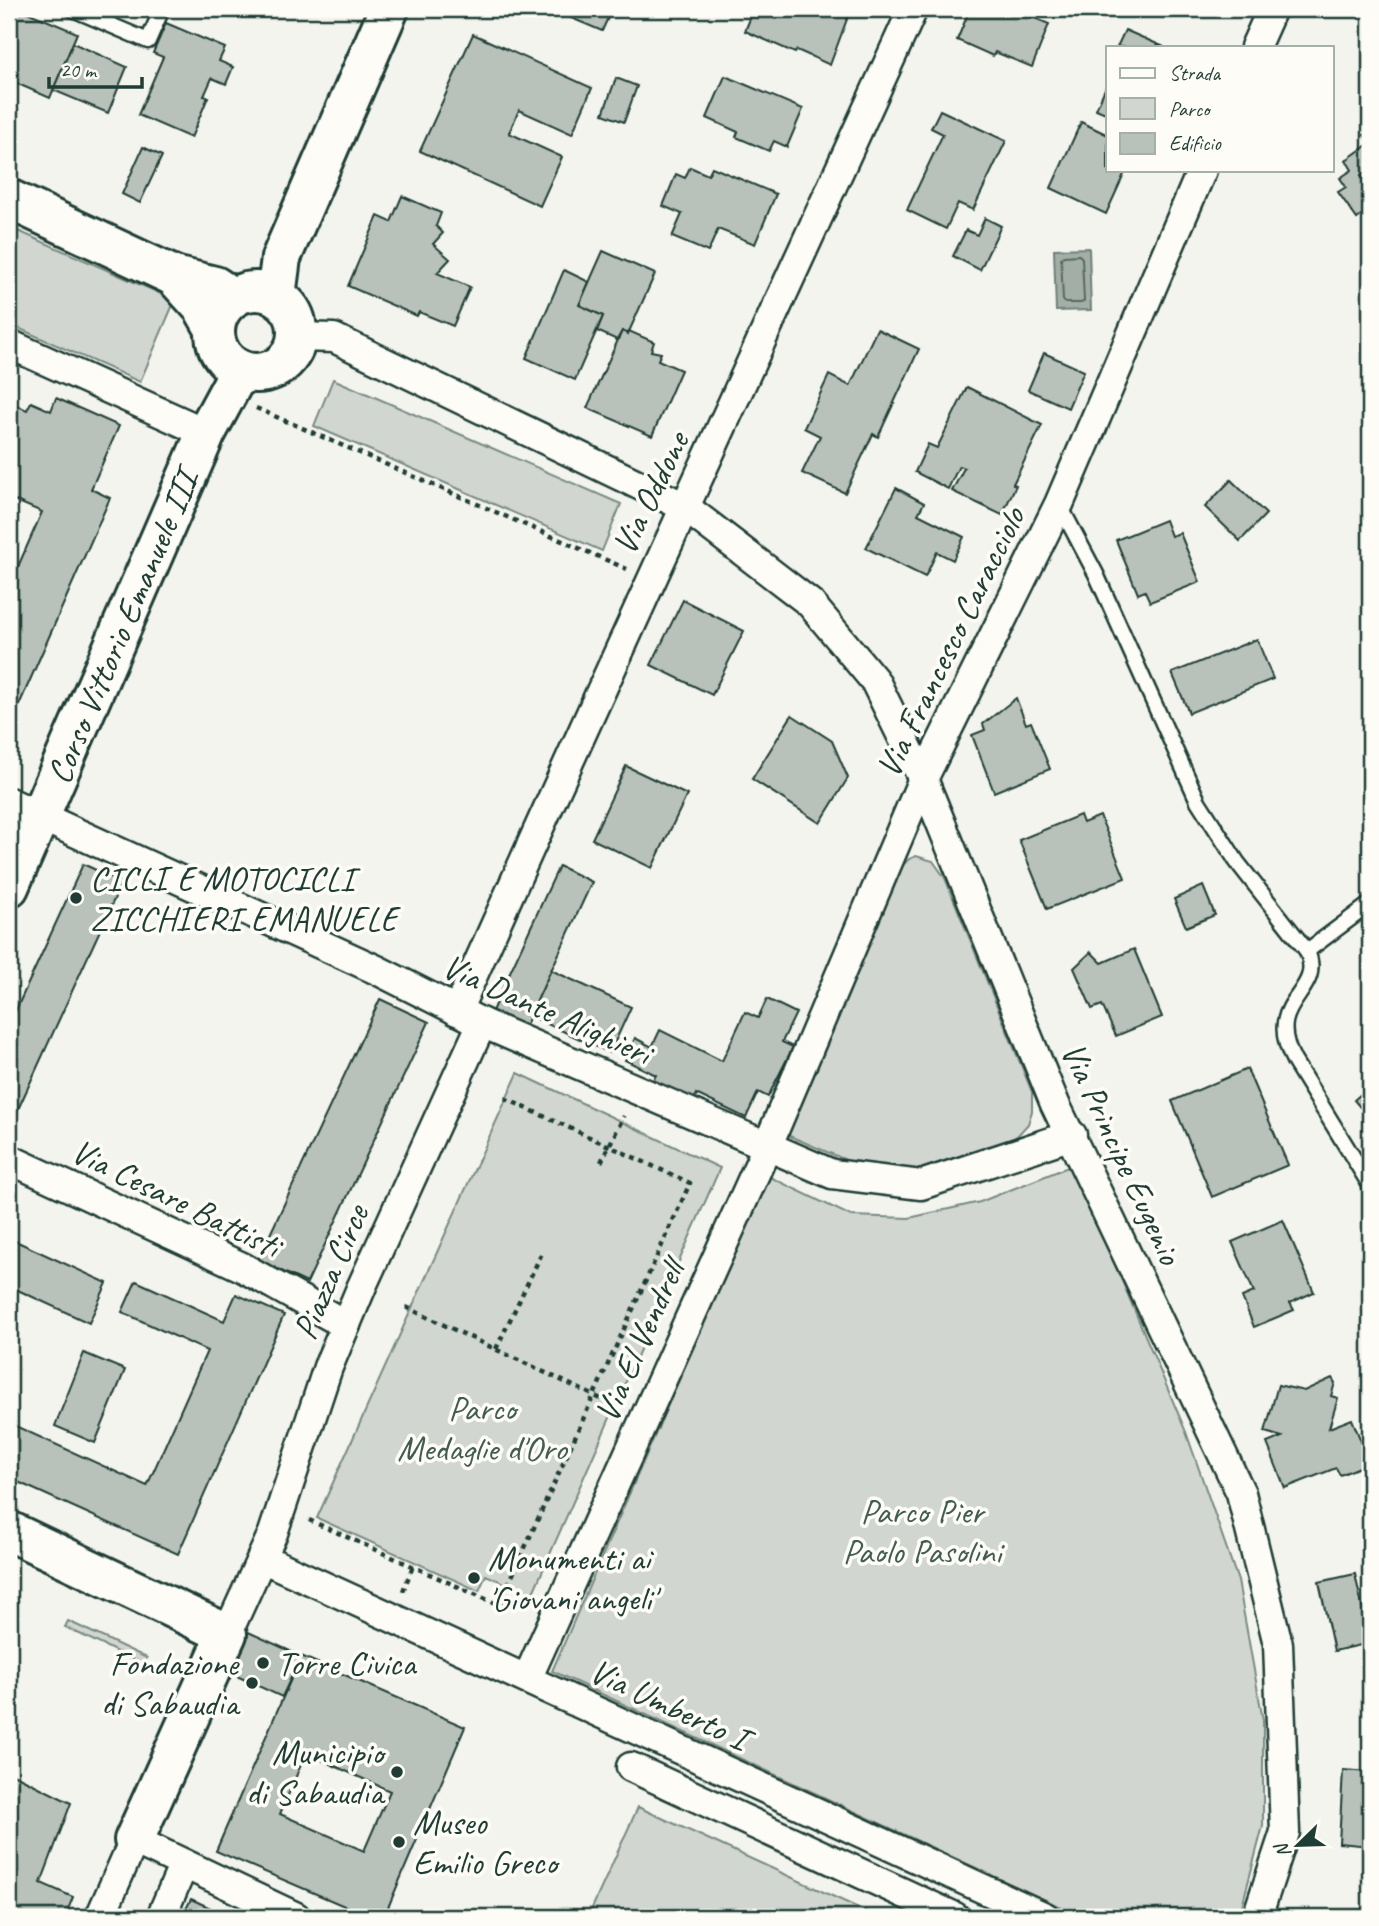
<svg xmlns="http://www.w3.org/2000/svg" width="1379" height="1926" font-family="Caveat,sans-serif">
	<style>
		.green { fill: #d1d6d1; stroke: #788a82; stroke-width: 2 }
		.water { fill: #a3aea7; stroke: #6e8179; stroke-width: 2 }
		.lines { fill: none; stroke-linecap: round; stroke-linejoin: round }
		.shore { stroke: #546a62; stroke-width: 2 }
		.building { fill: #b9c1bb; stroke: #1f3d34; stroke-width: 2; fill-rule: evenodd }
		.lane-casing { stroke: #1f3d34; stroke-width: 19 }
		.street-casing { stroke: #1f3d34; stroke-width: 33 }
		.secondary-casing { stroke: #1f3d34; stroke-width: 44 }
		.path { stroke: #1f3d34; stroke-width: 4.5; stroke-dasharray: 5 5; stroke-linecap: butt }
		.lane { stroke: #fdfcf7; stroke-width: 14 }
		.street { stroke: #fdfcf7; stroke-width: 28 }
		.secondary { stroke: #fdfcf7; stroke-width: 38 }
		.poi-dot { fill: #1f3d34; stroke: #fdfcf7; stroke-width: 2.5 }
		.labels { text-anchor: middle; stroke-width: 7; stroke-linejoin: round; paint-order: stroke }
		.street-label { font-size: 35px; fill: #1f3d34; stroke: #fdfcf7 }
		.poi-label { font-size: 35px; fill: #1f3d34; stroke: #fdfcf7; text-anchor: start }
		.park-label { font-size: 35px; fill: #435c53; stroke: #fdfcf7 }
	</style>
	<rect width="100%" height="100%" fill="#f4f4ef"/>
	<filter id="ink" filterUnits="userSpaceOnUse"><feTurbulence type="fractalNoise" baseFrequency=".0143" numOctaves="2"/><feDisplacementMap in="SourceGraphic" scale="14" xChannelSelector="R" yChannelSelector="G"/><feConvolveMatrix kernelMatrix="1 2 1 2 8 2 1 2 1" color-interpolation-filters="sRGB"/></filter>
	<g filter="url(#ink)">
		<g class="green">
			<polygon points="9,227 175,300 140,382 9,324"/>
			<polygon points="333,379 621,504 602,551 314,426"/>
			<polygon points="916,856 933,861 945,878 1032,1092 1032,1111 1028,1124 1018,1135 1005,1145 922,1171 891,1171 860,1166 780,1132 899,869 909,859"/>
			<polygon points="518,1073 720,1168 532,1595 486,1575 479,1591 317,1518"/>
			<polygon points="1073,1165 1186,1432 1238,1581 1263,1720 1263,1826 1239,1917 1082,1917 552,1671 768,1176 851,1216 909,1218 980,1202"/>
			<polygon points="68,1621 147,1658 144,1665 65,1627"/>
			<polygon points="638,1807 878,1917 588,1917"/>
		</g>
		<polygon class="water" points="1089,248 1091,310 1056,311 1054,249"/>
		<g class="lines">
			<polygon class="shore" points="1079,255 1082,258 1084,301 1081,303 1065,303 1063,300 1061,258 1064,256"/>
		</g>
		<g class="building">
			<polygon points="9,9 20,9 77,33 50,98 9,80"/>
			<polygon points="550,9 612,9 602,31"/>
			<polygon points="754,9 846,9 850,11 830,65 797,50 795,53 745,31"/>
			<polygon points="970,9 1013,9 1049,24 1032,67 995,52 993,56 957,40"/>
			<polygon points="166,23 225,48 219,61 233,67 226,84 212,78 204,96 208,97 191,138 138,115 163,57 153,53"/>
			<polygon points="1125,30 1164,47 1117,47"/>
			<polygon points="473,34 592,88 572,134 519,110 509,133 562,157 540,206 420,151"/>
			<polygon points="73,43 127,67 108,113 53,90"/>
			<polygon points="725,76 803,109 787,147 774,141 769,151 736,137 738,132 707,118"/>
			<polygon points="616,78 637,86 624,122 603,114"/>
			<polygon points="1108,82 1108,114 1096,109"/>
			<polygon points="940,110 1006,141 973,210 958,203 946,229 907,210 943,134 931,128"/>
			<polygon points="1081,122 1108,135 1108,170 1126,170 1106,214 1051,188"/>
			<polygon points="1370,131 1370,178 1366,172 1361,175 1370,189 1370,209 1357,219 1338,192 1346,187 1340,178 1352,170 1346,160 1370,143 1364,135"/>
			<polygon points="143,147 162,156 140,203 122,194"/>
			<polygon points="690,167 708,175 712,167 776,194 755,244 718,229 708,252 672,237 682,214 663,206 676,174 685,178"/>
			<polygon points="402,196 441,213 436,226 443,233 433,244 450,259 437,273 470,287 453,326 419,312 417,316 348,286 378,216 391,222"/>
			<polygon points="985,218 1001,226 980,270 953,256 966,230 977,235"/>
			<polygon points="603,251 655,274 628,334 622,331 617,340 597,331 603,316 579,305"/>
			<polygon points="564,270 589,282 579,305 603,316 575,380 526,358"/>
			<polygon points="877,329 919,349 878,437 873,434 845,493 802,473 820,436 804,428 829,375 850,386"/>
			<polygon points="622,331 628,334 629,331 654,342 651,351 661,353 658,360 681,370 652,436 587,408"/>
			<polygon points="1044,353 1084,371 1068,408 1028,390"/>
			<polygon points="967,387 1042,425 1013,484 1016,485 1002,515 952,491 964,468 959,466 948,489 915,472 928,444 937,448"/>
			<polygon points="56,398 119,426 91,489 110,498 9,728 9,587 42,512 9,498 9,471 14,458 9,455 9,402 27,410 31,402 51,411"/>
			<polygon points="1231,480 1266,514 1240,541 1205,507"/>
			<polygon points="896,488 924,503 918,514 964,537 953,560 937,552 925,577 866,548"/>
			<polygon points="1165,520 1171,536 1180,533 1200,582 1150,602 1145,591 1138,594 1116,540"/>
			<polygon points="683,600 744,631 712,695 651,665"/>
			<polygon points="1257,639 1273,679 1189,713 1172,673"/>
			<polygon points="1016,698 1026,724 1031,722 1050,769 994,792 972,735 985,730 983,724"/>
			<polygon points="792,715 832,741 848,778 820,823 752,779"/>
			<polygon points="626,766 687,795 652,868 592,839"/>
			<polygon points="1080,815 1083,823 1100,816 1125,878 1047,909 1019,840"/>
			<polygon points="83,864 122,882 9,1129 9,1025"/>
			<polygon points="559,866 592,882 525,1027 492,1011"/>
			<polygon points="1203,886 1215,915 1186,927 1174,899"/>
			<polygon points="1134,949 1162,1017 1116,1036 1102,1005 1092,1009 1074,968 1091,952 1102,963"/>
			<polygon points="551,970 631,1007 610,1053 530,1016"/>
			<polygon points="380,999 429,1022 307,1283 258,1260"/>
			<polygon points="767,999 796,1013 782,1042 793,1047 768,1097 758,1092 746,1118 696,1094 695,1102 653,1081 656,1075 625,1060 635,1038 652,1047 660,1030 722,1061 745,1012 758,1018"/>
			<polygon points="1247,1069 1288,1165 1212,1197 1172,1101"/>
			<polygon points="1370,1086 1370,1119 1354,1100"/>
			<polygon points="1283,1220 1314,1292 1290,1303 1294,1310 1254,1327 1242,1297 1254,1292 1232,1242"/>
			<polygon points="9,1238 107,1283 89,1323 9,1286"/>
			<polygon points="136,1281 224,1321 236,1294 284,1315 178,1554 9,1478 9,1423 147,1486 207,1351 122,1312"/>
			<polygon points="84,1353 125,1370 95,1443 55,1426"/>
			<polygon points="1332,1378 1335,1383 1331,1396 1338,1398 1329,1428 1352,1419 1370,1463 1340,1475 1336,1468 1285,1488 1267,1443 1282,1437 1265,1432 1278,1385 1304,1391"/>
			<polygon points="1355,1574 1370,1643 1334,1651 1319,1582"/>
			<polygon points="244,1630 301,1656 282,1697 226,1671"/>
			<path d="M301,1656L465,1727L384,1917H370L216,1851ZM306,1753L390,1791L364,1851L280,1814Z"/>
			<polygon points="1343,1770 1370,1772 1370,1846 1339,1843"/>
			<polygon points="9,1772 71,1803 41,1883 73,1897 65,1917 9,1917"/>
			<polygon points="191,1899 230,1917 182,1917"/>
		</g>
		<g class="lines">
			<defs>
				<g id="lane">
					<polyline points="73,9 148,41 162,9"/>
					<path d="M1059,504L1096,574L1198,801L1237,862L1307,951C1326,996 1261,999 1294,1061L1370,1185"/>
					<polyline points="1307,951 1370,904"/>
				</g>
				<g id="street">
					<polyline points="1255,47 1272,9"/>
					<polyline points="297,337 334,338 685,507 810,603 875,681 923,779 1055,1104 1241,1493 1278,1644 1285,1832 1257,1917"/>
					<polyline points="9,344 206,433"/>
					<polyline points="9,802 377,970 482,1023 832,1174 921,1185 1072,1135"/>
					<path d="M457,1011C606,675 761,343 913,9"/>
					<polyline points="9,1159 242,1267 346,1325"/>
					<polyline points="262,1558 1045,1917"/>
					<polyline points="227,1634 273,1533 328,1367 362,1286 482,1023"/>
					<polyline points="527,1679 767,1147 923,779 1059,504 1202,170"/>
					<polyline points="631,1767 955,1917"/>
					<polyline points="100,1917 134,1840 296,1917"/>
					<polyline points="161,1917 184,1864"/>
				</g>
				<g id="secondary">
					<polyline points="9,199 174,276"/>
					<circle cx="256" cy="332" r="41"/>
					<polyline points="276,296 281,258 389,9"/>
					<polyline points="215,329 203,308 174,276 215,286 233,298"/>
					<polyline points="9,887 206,433 240,370"/>
					<polyline points="9,1531 227,1634 134,1840"/>
				</g>
			</defs>
			<use href="#lane" class="lane-casing"/>
			<use href="#street" class="street-casing"/>
			<use href="#secondary" class="secondary-casing"/>
			<g class="path">
				<polyline points="256,408 627,569"/>
				<polyline points="601,1162 624,1116"/>
				<polyline points="406,1307 618,1407"/>
				<polyline points="496,1349 541,1255"/>
				<polyline points="309,1520 499,1605 690,1183 502,1097"/>
				<polyline points="403,1591 413,1566"/>
			</g>
			<use href="#lane" class="lane"/>
			<use href="#street" class="street"/>
			<use href="#secondary" class="secondary"/>
		</g>
	</g>
	<g class="poi-dot">
		<circle cx="76" cy="898" r="7"/>
		<circle cx="474" cy="1578" r="7"/>
		<circle cx="263" cy="1663" r="7"/>
		<circle cx="252" cy="1683" r="7"/>
		<circle cx="397" cy="1772" r="7"/>
		<circle cx="399" cy="1842" r="7"/>
	</g>
	<g class="labels">
		<g class="street-label">
			<text transform="translate(650 493) rotate(-64)" y="12">Via Oddone</text>
			<text transform="translate(122 627) rotate(-67)" y="12">Corso Vittorio Emanuele III</text>
			<text transform="translate(950 642) rotate(-64)" y="12">Via Francesco Caracciolo</text>
			<text transform="translate(547 1009) rotate(24)" y="12">Via Dante Alighieri</text>
			<text transform="translate(1122 1153) rotate(65)" y="12">Via Principe Eugenio</text>
			<text transform="translate(176 1198) rotate(26)" y="12">Via Cesare Battisti</text>
			<text transform="translate(330 1272) rotate(-67)" y="12">Piazza Circe</text>
			<text transform="translate(639 1341) rotate(-66)" y="12">Via El Vendrell</text>
			<text transform="translate(669 1704) rotate(25)" y="12">Via Umberto I</text>
		</g>
		<g class="poi-label">
			<text x="90" y="890">CICLI E MOTOCICLI<tspan x="90" dy="40">ZICCHIERI EMANUELE</tspan></text>
			<text x="488" y="1570">Monumenti ai<tspan x="488" dy="40">'Giovani angeli'</tspan></text>
			<text x="238" y="1675" text-anchor="end">Fondazione<tspan x="238" dy="40">di Sabaudia</tspan></text>
			<text x="277" y="1675">Torre Civica</text>
			<text x="383" y="1764" text-anchor="end">Municipio<tspan x="383" dy="40">di Sabaudia</tspan></text>
			<text x="413" y="1834">Museo<tspan x="413" dy="40">Emilio Greco</tspan></text>
		</g>
		<g class="park-label">
			<text x="482" y="1420">Parco<tspan x="482" dy="40">Medaglie d'Oro</tspan></text>
			<text x="922" y="1523">Parco Pier<tspan x="922" dy="40">Paolo Pasolini</tspan></text>
		</g>
	</g>
	<rect width="1379" height="1926" fill="none" stroke="#fdfcf7" stroke-width="35"/>
	<rect x="18" y="18" width="1344" height="1891" fill="none" stroke="#1f3d34" stroke-width="2.5" filter="url(#ink)"/>
	<rect x="1106" y="46" width="228" height="126" fill="#fdfcf7" stroke="#a4b0a9" stroke-width="2"/>
	<rect x="1120" y="68" width="35" height="10" fill="#fdfcf7" stroke="#a4b0a9" stroke-width="2"/>
	<text x="1169" y="80" font-size="21" fill="#1f3d34">Strada</text>
	<rect x="1120" y="98" width="35" height="21" fill="#d1d6d1" stroke="#a4b0a9" stroke-width="2"/>
	<text x="1169" y="116" font-size="21" fill="#1f3d34">Parco</text>
	<rect x="1120" y="133" width="35" height="21" fill="#b9c1bb" stroke="#a4b0a9" stroke-width="2"/>
	<text x="1169" y="150" font-size="21" fill="#1f3d34">Edificio</text>
	<g transform="translate(1298 1845) rotate(247)" stroke="#fdfcf7" stroke-width="5" paint-order="stroke">
	<path d="M0-5L12 26L0 18L-12 26Z" fill="#1f3d34"/>
	<text y="-10" font-size="19" font-weight="bold" text-anchor="middle" fill="#1f3d34">N</text>
	</g>
	<path d="M49 77v10h93v-10" fill="none" stroke="#1f3d34" stroke-width="3.5"/>
	<text x="60" y="77" font-size="21" fill="#1f3d34" stroke="#fdfcf7" stroke-width="5" paint-order="stroke">20 m</text>
</svg>
